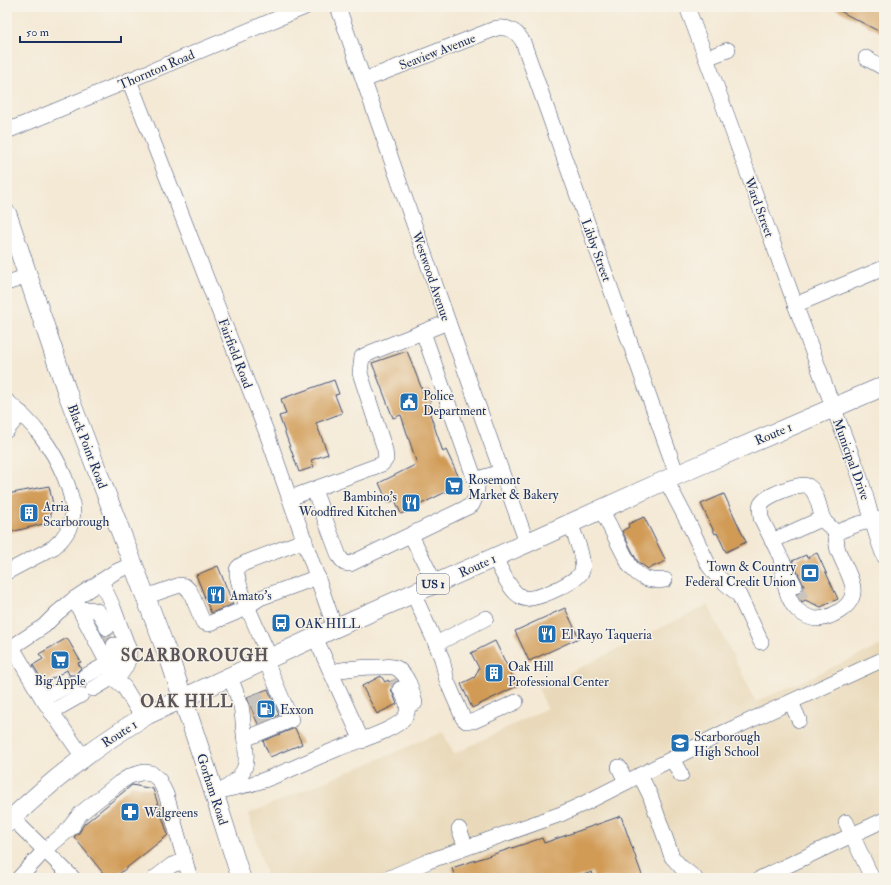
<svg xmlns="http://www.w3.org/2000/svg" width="891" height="885" font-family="'IM FELL Double Pica',serif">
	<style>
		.built { fill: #e9d9ba }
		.building { fill: #d19b56 }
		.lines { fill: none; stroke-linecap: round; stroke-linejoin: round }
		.minor-tunnel { stroke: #c9c4bd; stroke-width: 15; stroke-dasharray: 15 8; stroke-linecap: butt }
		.minor-casing { stroke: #3c4b70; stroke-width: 16 }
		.major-casing { stroke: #3c4b70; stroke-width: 20 }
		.minor { stroke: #fff; stroke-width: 15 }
		.major { stroke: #fff; stroke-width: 19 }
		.labels { text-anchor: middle; stroke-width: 3; stroke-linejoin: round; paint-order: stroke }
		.shield { fill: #f7f3e8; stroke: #5d6a87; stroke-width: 1 }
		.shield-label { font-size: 12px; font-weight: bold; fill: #1b2f5e }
		.street-label { font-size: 13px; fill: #1b2f5e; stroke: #f7f3e8 }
		.poi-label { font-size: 13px; fill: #1b2f5e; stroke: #f7f3e8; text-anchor: start }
		.district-label { font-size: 17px; font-weight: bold; letter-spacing: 1px; fill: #5b555b; stroke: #f7f3e8 }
	</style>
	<rect width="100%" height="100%" fill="#f7f3e8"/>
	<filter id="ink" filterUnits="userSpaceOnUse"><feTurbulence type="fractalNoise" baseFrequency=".025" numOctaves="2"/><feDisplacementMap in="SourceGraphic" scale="8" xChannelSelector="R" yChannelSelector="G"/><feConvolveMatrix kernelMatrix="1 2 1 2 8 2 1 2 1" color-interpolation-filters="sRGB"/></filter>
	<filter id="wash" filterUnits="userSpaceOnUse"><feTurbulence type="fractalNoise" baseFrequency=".012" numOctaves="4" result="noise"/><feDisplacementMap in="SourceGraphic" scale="16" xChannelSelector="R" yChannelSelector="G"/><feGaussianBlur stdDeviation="0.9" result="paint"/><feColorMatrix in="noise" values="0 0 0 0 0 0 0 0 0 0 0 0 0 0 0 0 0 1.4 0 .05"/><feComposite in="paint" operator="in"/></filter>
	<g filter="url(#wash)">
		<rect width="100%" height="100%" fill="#f4e9d5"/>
		<polygon class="built" points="708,605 756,702 884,644 884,878 267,878 248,814 443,732 454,754 547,708 538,688"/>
		<g id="blocks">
			<g class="building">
				<polygon points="832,7 884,7 884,34"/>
				<polygon points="407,351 423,392 428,389 434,398 427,405 443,452 446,450 462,484 401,514 395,500 388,503 379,483 417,464 401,415 393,418 372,363"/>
				<polygon points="334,380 339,394 335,395 342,413 316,423 328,454 311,460 314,467 299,472 279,416 286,414 281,399"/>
				<polygon points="49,486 54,509 50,510 51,516 46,518 47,523 7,533 7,494"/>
				<polygon points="724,494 746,542 726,552 717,533 715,534 701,504"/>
				<polygon points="644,517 666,561 648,569 637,561 622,531 629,527 628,524"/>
				<polygon points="817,553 838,599 821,607 805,600 802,602 798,594 802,591 804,586 792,561 806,555 807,558"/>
				<polygon points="218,566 233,604 211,613 196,575"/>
				<polygon points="565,608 579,638 529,661 515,631"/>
				<polygon points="67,638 81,662 78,663 81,668 78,671 76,675 69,675 67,670 44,683 33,665 43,659 39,654"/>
				<polygon points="495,641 517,686 472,708 461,684 475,677 479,668 471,653"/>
				<polygon points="381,676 385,682 388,680 389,682 396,679 397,681 393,684 391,689 397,704 377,714 362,686"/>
				<polygon points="268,689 279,715 258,724 247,697"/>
				<polygon points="295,728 302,744 270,757 263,741"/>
				<polygon points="132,785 153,789 168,835 114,878 107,878 74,837 79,833 84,824"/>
				<polygon points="621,816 643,878 594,878 592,872 575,878 455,878 452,868 542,838 544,843"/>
			</g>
		</g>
	</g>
	<g filter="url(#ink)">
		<use href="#blocks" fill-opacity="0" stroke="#3c4b70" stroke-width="1"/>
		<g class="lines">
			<g class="minor-tunnel">
				<polyline points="795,586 802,601"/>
				<polyline points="101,630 108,647"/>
				<polyline points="395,679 400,689"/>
				<polyline points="250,704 273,695"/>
				<polyline points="256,718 278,708"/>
			</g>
			<defs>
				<g id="minor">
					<polyline points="338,7 452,333 527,543"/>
					<path d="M687,7C744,158 795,311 854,461C867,492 871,525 884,556"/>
					<polyline points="706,58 728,50"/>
					<polyline points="866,58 884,68"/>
					<polyline points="129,80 266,431 335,628"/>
					<path d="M364,80L497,28C509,27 517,31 523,42L677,475"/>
					<polyline points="7,131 305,7"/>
					<polyline points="7,283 28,276"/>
					<polyline points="795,305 884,268"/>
					<polyline points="423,332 474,477 478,479 501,472"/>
					<path d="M7,401C33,423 52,446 65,478C76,506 78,526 54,547L7,572"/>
					<polyline points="7,430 21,413"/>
					<polyline points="666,480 689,524 709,566 717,576 739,595 761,642"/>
					<polyline points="314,490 339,556 344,563 350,564 472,505 476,496 478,479"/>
					<polyline points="290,498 382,464 386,459 385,450 360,373 362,357 372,352 448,322"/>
					<path d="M601,509L630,566C640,578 649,582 665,580"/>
					<polyline points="835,533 858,524 884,518"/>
					<polyline points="411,535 435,584"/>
					<polyline points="772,541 814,522 824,520"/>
					<path d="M495,558C500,568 510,591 520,596C523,599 527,599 531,598C542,597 579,581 582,571C585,560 575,535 570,524"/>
					<path d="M781,561C784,577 784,591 793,605C797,611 807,618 816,619C829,619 851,608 853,593C855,582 842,562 838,550C836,545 837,538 835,532C832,527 825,524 823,519C819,509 818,492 808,486C800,482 773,494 766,499C763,501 761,504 760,506L761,518L795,586"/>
					<path d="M101,581L113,607L129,650C130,662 124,670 117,679"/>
					<polyline points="413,593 436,644"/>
					<polyline points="145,597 180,585 185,586 190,591 203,622 208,624 242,610 260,598 318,577"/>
					<polyline points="74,599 117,681 124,687 143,718"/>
					<path d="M81,610C99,607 100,612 107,628"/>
					<polyline points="486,618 436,644 442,659 447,681 463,718 466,721 474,721 516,702"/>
					<polyline points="315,637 362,741"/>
					<path d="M270,658C263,641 236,587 237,571C237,567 241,565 245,563L305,540"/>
					<path d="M331,672C348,668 363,667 380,667C387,667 392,665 398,669C409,677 412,691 415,703"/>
					<polyline points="113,673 119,661 114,645"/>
					<polyline points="85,676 109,663"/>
					<polyline points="93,689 115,676"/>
					<polyline points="43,699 73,683"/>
					<polyline points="791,702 799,720"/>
					<polyline points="51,712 81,695"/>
					<polyline points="245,739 291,720 266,661"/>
					<polyline points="83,757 42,698 12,647 44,626 57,613 74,599 115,572 133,564"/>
					<polyline points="672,759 681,775"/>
					<polyline points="619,767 626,782"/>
					<polyline points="640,775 650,795 672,857 681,867 695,878"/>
					<path d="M226,788C251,771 247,760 244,734C243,725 243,715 241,706C238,697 234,687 230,677"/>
					<path d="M214,793C230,788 246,786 261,781C287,772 312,759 337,749C353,742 396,731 405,717C411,708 405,698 400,689"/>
					<polyline points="12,818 73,878"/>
					<polyline points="459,829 466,847"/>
					<polyline points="66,832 81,813 119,783 130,776 144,772 151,773 159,780 166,794 190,878"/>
					<polyline points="19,878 45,850 73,826"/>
					<polyline points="155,878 172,865 185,861"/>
					<polyline points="389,878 429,861 561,814 583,804 725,732 884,659"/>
					<polyline points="761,878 852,835 846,822"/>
					<polyline points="872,878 852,835 884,820"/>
				</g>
				<g id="major">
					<polyline points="7,214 67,392 171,663 207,771 241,878"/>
					<path d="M7,823C50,782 96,745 147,715L335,628L527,543L677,475L884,386"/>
				</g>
			</defs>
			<use href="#minor" class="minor-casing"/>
			<use href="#major" class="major-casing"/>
			<use href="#minor" class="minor"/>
			<use href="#major" class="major"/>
		</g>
	</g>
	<defs>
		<symbol id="civic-square" viewBox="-11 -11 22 22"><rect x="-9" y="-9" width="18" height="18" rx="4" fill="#1f6fb2" stroke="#f7f3e8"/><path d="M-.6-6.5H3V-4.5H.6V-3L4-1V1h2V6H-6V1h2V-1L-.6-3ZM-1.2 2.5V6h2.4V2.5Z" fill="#fff"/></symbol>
		<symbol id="supermarket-square" viewBox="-11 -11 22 22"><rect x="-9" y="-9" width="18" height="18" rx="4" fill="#1f6fb2" stroke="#f7f3e8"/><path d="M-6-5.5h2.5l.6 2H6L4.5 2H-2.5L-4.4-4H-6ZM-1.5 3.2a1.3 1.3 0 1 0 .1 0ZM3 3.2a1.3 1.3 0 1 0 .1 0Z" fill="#fff"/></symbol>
		<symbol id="restaurant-square" viewBox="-11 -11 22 22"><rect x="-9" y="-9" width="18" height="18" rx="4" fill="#1f6fb2" stroke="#f7f3e8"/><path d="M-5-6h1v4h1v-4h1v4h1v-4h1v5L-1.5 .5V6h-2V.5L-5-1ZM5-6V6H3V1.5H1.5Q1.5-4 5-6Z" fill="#fff"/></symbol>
		<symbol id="building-square" viewBox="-11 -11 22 22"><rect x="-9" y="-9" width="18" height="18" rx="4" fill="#1f6fb2" stroke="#f7f3e8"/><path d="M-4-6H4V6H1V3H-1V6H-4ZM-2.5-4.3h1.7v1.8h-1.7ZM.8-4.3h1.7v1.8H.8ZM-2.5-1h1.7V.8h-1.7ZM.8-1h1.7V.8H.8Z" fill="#fff"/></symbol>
		<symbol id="bank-square" viewBox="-11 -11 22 22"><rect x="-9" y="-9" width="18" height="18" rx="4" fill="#1f6fb2" stroke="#f7f3e8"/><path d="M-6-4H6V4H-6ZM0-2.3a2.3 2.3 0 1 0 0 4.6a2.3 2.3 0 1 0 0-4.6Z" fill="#fff"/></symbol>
		<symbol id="bus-square" viewBox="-11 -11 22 22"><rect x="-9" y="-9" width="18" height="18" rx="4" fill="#1f6fb2" stroke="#f7f3e8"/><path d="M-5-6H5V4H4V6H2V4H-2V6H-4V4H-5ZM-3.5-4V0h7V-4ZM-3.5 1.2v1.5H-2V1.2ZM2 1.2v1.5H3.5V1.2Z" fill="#fff"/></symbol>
		<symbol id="fuel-square" viewBox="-11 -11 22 22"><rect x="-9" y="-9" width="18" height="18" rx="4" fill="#1f6fb2" stroke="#f7f3e8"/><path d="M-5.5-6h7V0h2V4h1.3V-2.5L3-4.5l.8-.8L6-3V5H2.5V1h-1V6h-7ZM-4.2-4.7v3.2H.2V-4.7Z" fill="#fff"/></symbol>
		<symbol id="school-square" viewBox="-11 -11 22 22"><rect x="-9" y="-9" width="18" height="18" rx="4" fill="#1f6fb2" stroke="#f7f3e8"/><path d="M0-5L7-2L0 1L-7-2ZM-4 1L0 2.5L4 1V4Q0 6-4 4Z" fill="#fff"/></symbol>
		<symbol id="pharmacy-square" viewBox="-11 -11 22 22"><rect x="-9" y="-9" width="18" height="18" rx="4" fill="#1f6fb2" stroke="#f7f3e8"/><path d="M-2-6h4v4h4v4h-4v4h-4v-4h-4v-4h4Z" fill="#fff"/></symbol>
	</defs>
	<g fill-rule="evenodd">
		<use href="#civic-square" x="398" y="391" width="22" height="22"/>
		<use href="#supermarket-square" x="443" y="475" width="22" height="22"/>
		<use href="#restaurant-square" x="400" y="492" width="22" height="22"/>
		<use href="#building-square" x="18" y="502" width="22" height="22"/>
		<use href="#bank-square" x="799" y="562" width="22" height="22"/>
		<use href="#restaurant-square" x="205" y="584" width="22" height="22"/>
		<use href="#bus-square" x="270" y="612" width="22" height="22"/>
		<use href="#restaurant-square" x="536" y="623" width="22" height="22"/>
		<use href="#supermarket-square" x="49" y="649" width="22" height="22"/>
		<use href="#building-square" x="483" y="662" width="22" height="22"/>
		<use href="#fuel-square" x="255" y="698" width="22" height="22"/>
		<use href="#school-square" x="669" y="732" width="22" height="22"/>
		<use href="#pharmacy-square" x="119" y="801" width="22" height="22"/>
	</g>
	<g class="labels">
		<rect class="shield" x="417" y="574" width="32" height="20" rx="3"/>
		<g class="shield-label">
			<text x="433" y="588">US 1</text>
		</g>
		<g class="street-label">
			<text transform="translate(437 51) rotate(-21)" y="5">Seaview Avenue</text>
			<text transform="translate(156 69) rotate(-23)" y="5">Thornton Road</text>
			<text transform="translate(760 207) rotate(70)" y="5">Ward Street</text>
			<text transform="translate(597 250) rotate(70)" y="5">Libby Street</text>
			<text transform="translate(432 276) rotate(71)" y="5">Westwood Avenue</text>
			<text transform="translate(236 353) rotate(69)" y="5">Fairfield Road</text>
			<text transform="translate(773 433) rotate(-23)" y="5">Route 1</text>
			<text transform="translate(88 446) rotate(69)" y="5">Black Point Road</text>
			<text transform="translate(852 459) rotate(70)" y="5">Municipal Drive</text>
			<text transform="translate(477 565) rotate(-24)" y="5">Route 1</text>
			<text transform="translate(119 733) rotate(-33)" y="5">Route 1</text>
			<text transform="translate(213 789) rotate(72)" y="5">Gorham Road</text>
		</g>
		<g class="poi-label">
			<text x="423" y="400">Police<tspan x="423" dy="15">Department</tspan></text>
			<text x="468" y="484">Rosemont<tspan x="468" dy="15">Market &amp; Bakery</tspan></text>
			<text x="397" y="501" text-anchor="end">Bambino's<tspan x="397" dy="15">Woodfired Kitchen</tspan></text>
			<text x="43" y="511">Atria<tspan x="43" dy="15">Scarborough</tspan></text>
			<text x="796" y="571" text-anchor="end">Town &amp; Country<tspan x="796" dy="15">Federal Credit Union</tspan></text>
			<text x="230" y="600">Amato's</text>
			<text x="295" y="628">OAK HILL</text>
			<text x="561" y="639">El Rayo Taqueria</text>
			<text x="508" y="671">Oak Hill<tspan x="508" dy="15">Professional Center</tspan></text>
			<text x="60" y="685" text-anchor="middle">Big Apple</text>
			<text x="280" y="714">Exxon</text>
			<text x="694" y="741">Scarborough<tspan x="694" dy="15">High School</tspan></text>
			<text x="144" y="817">Walgreens</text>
		</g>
		<g class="district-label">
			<text x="195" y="661">SCARBOROUGH</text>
			<text x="187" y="707">OAK HILL</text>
		</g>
	</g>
	<rect width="891" height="885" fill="none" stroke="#f7f3e8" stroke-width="24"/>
	<path d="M20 36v6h101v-6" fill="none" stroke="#1b2f5e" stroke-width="2"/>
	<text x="26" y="36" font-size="12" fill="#1b2f5e" stroke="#f7f3e8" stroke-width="3" paint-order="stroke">50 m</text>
</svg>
